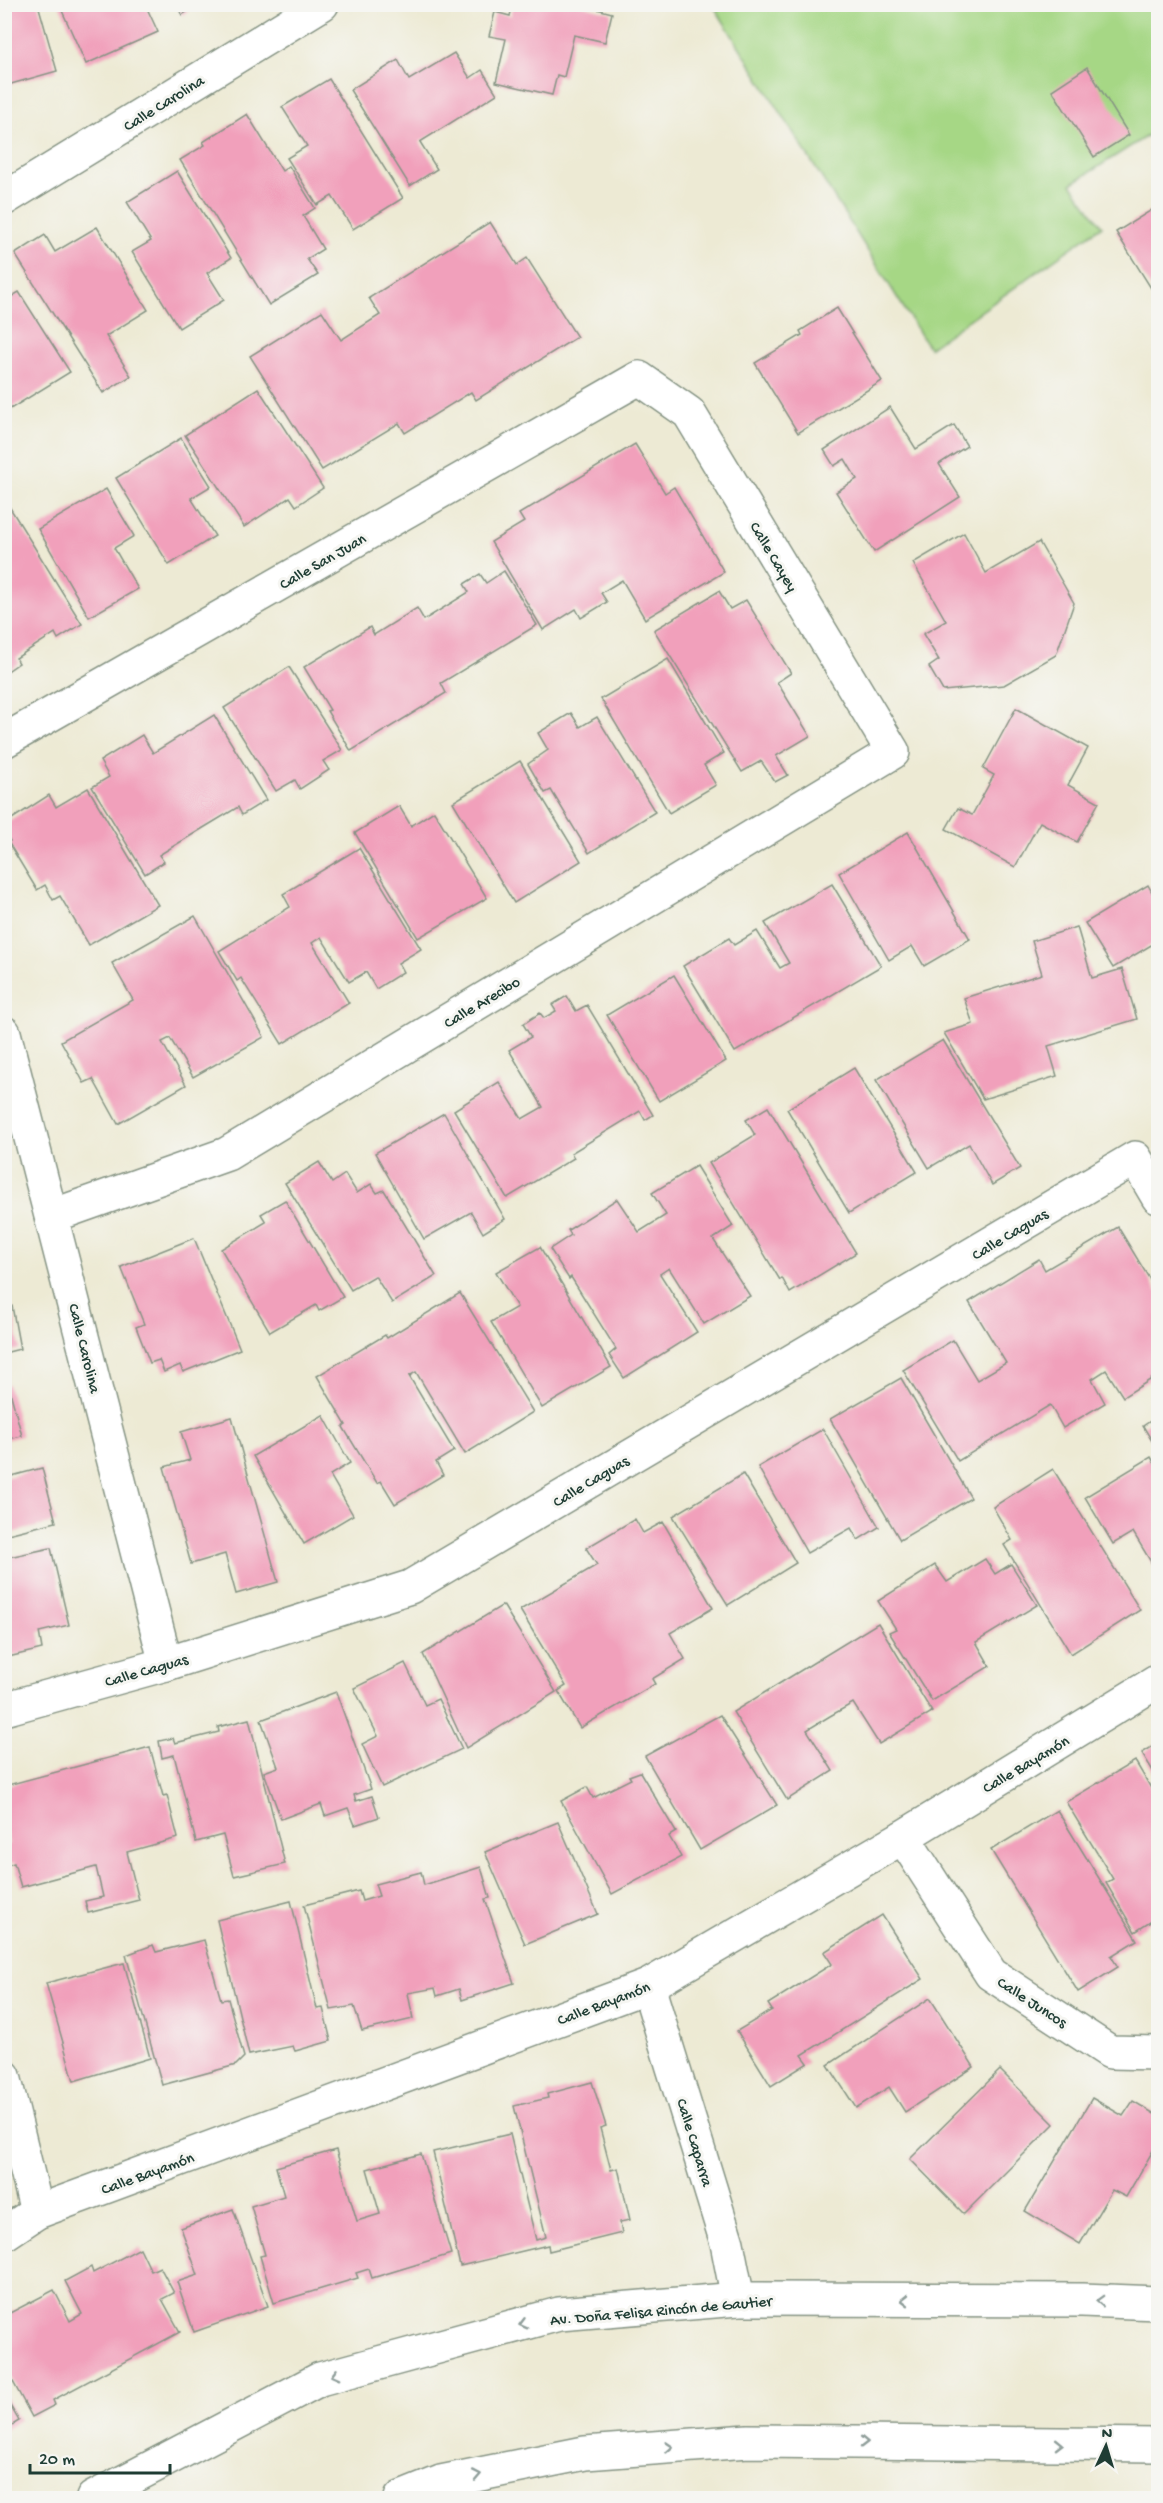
<svg xmlns="http://www.w3.org/2000/svg" width="1163" height="2503" font-family="'Gochi Hand',sans-serif">
	<style>
		.green { fill: #a6d785; stroke: #628a5c; stroke-width: 1.5 }
		.building { fill: #f1a0bb }
		.lines { fill: none; stroke-linecap: round; stroke-linejoin: round }
		.minor-casing { stroke: #869484; stroke-width: 36 }
		.primary-casing { stroke: #869484; stroke-width: 36 }
		.minor { stroke: #fff; stroke-width: 33 }
		.primary { stroke: #fff; stroke-width: 33 }
		.oneway { stroke: #8f9e9a }
		.labels { text-anchor: middle; stroke-width: 6; stroke-linejoin: round; paint-order: stroke }
		.street-label { font-size: 16px; fill: #1f3d34; stroke: #f6f6f2 }
	</style>
	<rect width="100%" height="100%" fill="#f6f6f2"/>
	<filter id="ink" filterUnits="userSpaceOnUse"><feTurbulence type="fractalNoise" baseFrequency=".0167" numOctaves="2"/><feDisplacementMap in="SourceGraphic" scale="12" xChannelSelector="R" yChannelSelector="G"/><feConvolveMatrix kernelMatrix="1 2 1 2 8 2 1 2 1" color-interpolation-filters="sRGB"/></filter>
	<filter id="wash" filterUnits="userSpaceOnUse"><feTurbulence type="fractalNoise" baseFrequency=".008" numOctaves="4" result="noise"/><feDisplacementMap in="SourceGraphic" scale="24" xChannelSelector="R" yChannelSelector="G"/><feGaussianBlur stdDeviation="1.35" result="paint"/><feColorMatrix in="noise" values="0 0 0 0 0 0 0 0 0 0 0 0 0 0 0 0 0 1.4 0 .05"/><feComposite in="paint" operator="in"/></filter>
	<g filter="url(#wash)">
		<rect width="100%" height="100%" fill="#edead4"/>
		<polygon class="green" points="713,5 1158,5 1158,129 1071,184 1102,226 929,348"/>
		<g id="blocks">
			<g class="building">
				<polygon points="4,4 38,4 57,71 4,86"/>
				<polygon points="59,4 145,4 158,32 86,64"/>
				<polygon points="176,4 199,4 182,15"/>
				<polygon points="513,4 578,4 612,13 605,42 574,35 564,77 557,75 552,95 496,82 506,39 489,36 495,12 510,16"/>
				<polygon points="454,53 470,78 482,70 497,94 420,142 437,169 410,186 350,90 398,60 409,80"/>
				<polygon points="1087,67 1129,135 1094,157 1052,90"/>
				<polygon points="329,79 403,198 353,229 332,196 317,205 287,158 307,146 282,107"/>
				<polygon points="247,114 282,171 289,166 315,208 303,216 323,249 307,259 318,275 269,305 180,160 205,145 203,142"/>
				<polygon points="177,171 231,258 207,273 224,300 179,328 132,252 151,241 127,202"/>
				<polygon points="1158,206 1158,290 1154,293 1116,232"/>
				<polygon points="490,222 517,265 527,258 577,337 476,400 471,392 405,433 399,423 322,470 250,356 322,311 341,340 380,315 369,298"/>
				<polygon points="97,227 148,310 106,336 131,376 103,393 15,254 45,235 55,252"/>
				<polygon points="19,292 70,372 7,411 4,407 4,301"/>
				<polygon points="837,308 882,381 798,433 755,363 802,335 800,331"/>
				<polygon points="258,388 323,488 296,506 290,497 244,527 185,435"/>
				<polygon points="890,407 916,449 954,425 967,446 939,464 960,497 874,552 836,492 857,479 845,459 834,466 824,450"/>
				<polygon points="181,438 211,486 191,498 215,536 169,565 116,478"/>
				<polygon points="635,444 665,493 674,487 724,572 645,619 622,580 601,593 607,602 581,618 576,609 543,630 491,542 524,522 519,514"/>
				<polygon points="106,489 134,536 114,548 138,589 89,617 38,529"/>
				<polygon points="7,503 82,624 58,639 55,633 16,658 19,663 6,672 4,505"/>
				<polygon points="964,533 986,573 1039,542 1074,603 1056,655 1004,685 943,691 929,667 939,660 923,634 946,621 913,563"/>
				<polygon points="504,571 537,625 441,683 446,693 351,751 327,711 330,710 304,667 370,627 374,635 417,608 424,620 469,592 464,584 480,574 486,583"/>
				<polygon points="719,591 730,609 746,600 791,673 777,682 810,736 776,756 788,775 775,782 761,761 742,772 654,630"/>
				<polygon points="668,659 724,753 704,765 716,785 669,813 601,699"/>
				<polygon points="289,667 342,750 323,761 329,770 300,789 295,780 276,791 224,708"/>
				<polygon points="1016,708 1088,748 1068,785 1099,802 1077,842 1040,822 1015,867 946,829 958,808 972,815 994,775 983,769"/>
				<polygon points="571,713 580,727 597,717 655,812 589,853 551,790 545,793 528,764 548,750 538,733"/>
				<polygon points="214,715 266,800 242,815 238,807 200,830 159,855 164,862 145,874 92,787 109,777 100,761 142,735 153,753"/>
				<polygon points="520,761 581,861 514,903 453,802"/>
				<polygon points="88,788 158,905 89,945 60,896 53,900 45,885 37,890 8,842 10,841 4,831 4,824 49,795 56,807"/>
				<polygon points="399,806 411,826 434,811 487,898 418,938 355,833"/>
				<polygon points="908,832 970,939 924,966 912,946 889,960 839,873"/>
				<polygon points="359,848 421,949 398,963 403,972 376,989 366,972 349,982 321,937 312,943 349,1003 282,1044 241,978 237,981 219,951 290,907 283,894"/>
				<polygon points="832,884 881,966 735,1052 683,966 729,938 734,945 757,931 780,968 789,963 765,923"/>
				<polygon points="1148,885 1158,903 1158,941 1113,968 1085,923"/>
				<polygon points="195,916 264,1037 193,1077 170,1038 162,1042 186,1085 118,1124 93,1079 84,1083 61,1041 133,1000 112,963"/>
				<polygon points="1077,927 1092,978 1122,969 1137,1019 1048,1046 1057,1076 983,1099 944,1033 973,1024 964,998 1042,974 1032,941"/>
				<polygon points="674,975 726,1061 659,1101 607,1015"/>
				<polygon points="567,996 576,1011 587,1005 653,1115 645,1120 640,1111 571,1153 574,1158 507,1198 454,1110 499,1082 522,1119 543,1107 509,1050 531,1037 523,1024 540,1013 544,1018 556,1011 552,1005"/>
				<polygon points="943,1040 1020,1168 992,1185 969,1144 929,1168 876,1080"/>
				<polygon points="854,1068 917,1172 849,1213 787,1109"/>
				<polygon points="768,1107 856,1253 790,1293 782,1278 780,1280 709,1163 755,1135 746,1120"/>
				<polygon points="444,1113 505,1219 483,1233 471,1212 424,1239 375,1153"/>
				<polygon points="319,1162 332,1183 345,1174 357,1193 371,1184 377,1193 384,1190 436,1276 392,1303 375,1276 351,1290 285,1183"/>
				<polygon points="696,1166 733,1226 713,1239 750,1296 704,1324 669,1268 660,1274 697,1332 624,1378 609,1355 616,1349 571,1277 569,1279 550,1249 571,1235 568,1230 617,1199 639,1232 666,1215 652,1193"/>
				<polygon points="285,1200 343,1297 319,1311 316,1305 270,1332 221,1249 266,1222 261,1214"/>
				<polygon points="1118,1227 1158,1293 1158,1375 1123,1397 1106,1370 1092,1379 1105,1403 1063,1428 1050,1405 958,1461 903,1370 953,1340 977,1380 1006,1363 969,1302 1039,1259 1045,1270"/>
				<polygon points="194,1238 240,1349 183,1372 180,1365 164,1372 159,1360 150,1363 136,1327 144,1324 121,1267"/>
				<polygon points="540,1247 611,1367 542,1408 491,1322 517,1307 496,1272"/>
				<polygon points="460,1293 533,1412 465,1454 416,1372 409,1376 454,1451 436,1462 443,1475 395,1504 381,1481 377,1483 343,1427 346,1425 317,1376 385,1335 387,1338"/>
				<polygon points="12,1306 20,1349 4,1353 4,1307"/>
				<polygon points="901,1378 971,1498 900,1540 830,1419"/>
				<polygon points="8,1384 22,1436 4,1440 4,1385"/>
				<polygon points="323,1415 350,1463 330,1475 353,1515 304,1544 253,1456"/>
				<polygon points="1158,1416 1158,1451 1143,1426"/>
				<polygon points="232,1417 278,1582 236,1594 225,1554 191,1564 164,1467 190,1460 181,1432"/>
				<polygon points="823,1429 879,1527 858,1540 851,1528 807,1553 758,1467"/>
				<polygon points="1151,1457 1158,1469 1157,1572 1133,1532 1113,1544 1085,1497"/>
				<polygon points="42,1468 56,1522 4,1535 4,1478"/>
				<polygon points="1053,1469 1140,1610 1071,1654 1004,1545 1012,1540 993,1507"/>
				<polygon points="743,1474 796,1563 728,1605 673,1516"/>
				<polygon points="635,1519 643,1533 663,1522 713,1608 670,1633 685,1659 652,1679 655,1684 580,1728 558,1691 566,1686 520,1610 597,1565 586,1548"/>
				<polygon points="51,1548 69,1625 39,1632 42,1649 4,1658 4,1558"/>
				<polygon points="985,1559 995,1574 1011,1564 1037,1605 976,1642 990,1666 932,1701 889,1632 896,1629 878,1601 935,1565 947,1582"/>
				<polygon points="503,1605 556,1692 466,1748 423,1654"/>
				<polygon points="878,1623 932,1712 879,1744 853,1703 830,1716 807,1730 833,1771 787,1800 733,1712"/>
				<polygon points="405,1663 425,1705 438,1699 462,1749 382,1787 362,1744 378,1736 354,1688"/>
				<polygon points="336,1692 371,1789 354,1795 356,1801 372,1796 379,1817 355,1825 348,1808 325,1816 321,1804 281,1819 264,1772 278,1767 261,1720"/>
				<polygon points="720,1715 777,1805 700,1850 645,1756"/>
				<polygon points="249,1719 285,1864 234,1876 223,1835 196,1842 174,1755 162,1758 159,1741 173,1738 175,1743 219,1732 218,1727"/>
				<polygon points="1158,1743 1158,1779 1142,1753"/>
				<polygon points="150,1747 163,1796 167,1795 178,1838 127,1852 139,1900 88,1913 85,1901 103,1897 96,1867 21,1887 14,1863 4,1866 4,1845 9,1844 4,1827 4,1786"/>
				<polygon points="1135,1761 1158,1800 1158,1917 1135,1932 1106,1883 1113,1879 1066,1802"/>
				<polygon points="640,1772 676,1832 669,1836 681,1857 612,1894 561,1801 587,1787 593,1798 631,1779 629,1776"/>
				<polygon points="1057,1810 1137,1940 1111,1956 1118,1967 1078,1992 991,1850"/>
				<polygon points="558,1822 598,1914 525,1944 485,1852"/>
				<polygon points="481,1867 490,1898 485,1899 514,1983 462,2000 459,1989 437,1996 435,1988 408,1993 413,2019 362,2031 354,2006 331,2010 304,1905 359,1891 362,1901 379,1896 375,1884 421,1872 424,1885"/>
				<polygon points="291,1901 317,2009 323,2008 331,2041 295,2051 293,2046 249,2055 217,1920"/>
				<polygon points="882,1915 923,1979 802,2055 808,2063 771,2086 737,2031 772,2010 768,2004 832,1964 824,1952"/>
				<polygon points="204,1940 221,2000 228,1999 244,2057 236,2065 162,2085 126,1955 153,1945 156,1952"/>
				<polygon points="124,1963 150,2058 74,2081 46,1983"/>
				<polygon points="930,1998 974,2067 905,2112 889,2087 856,2108 828,2065"/>
				<polygon points="1000,2070 1054,2124 964,2214 910,2159"/>
				<polygon points="592,2082 606,2126 600,2128 611,2170 618,2168 630,2220 620,2222 622,2233 549,2251 548,2245 460,2266 433,2152 510,2134 536,2240 546,2237 514,2106 548,2098 547,2094"/>
				<polygon points="1092,2098 1123,2116 1133,2101 1158,2116 1158,2142 1126,2197 1112,2190 1080,2244 1025,2211"/>
				<polygon points="336,2150 357,2221 380,2214 367,2169 421,2154 451,2254 372,2278 369,2269 356,2273 358,2278 274,2303 260,2256 265,2255 251,2206 284,2196 276,2167"/>
				<polygon points="233,2209 268,2306 194,2332 177,2282 198,2275 181,2228"/>
				<polygon points="140,2248 151,2271 160,2267 174,2293 162,2299 180,2332 53,2400 55,2405 32,2417 4,2365 4,2316 54,2290 70,2321 82,2314 65,2281 91,2267 93,2273"/>
				<polygon points="4,2395 19,2421 4,2430"/>
			</g>
		</g>
	</g>
	<g filter="url(#ink)">
		<use href="#blocks" fill-opacity="0" stroke="#869484" stroke-width="1.5"/>
		<g class="lines">
			<defs>
				<g id="minor">
					<polyline points="4,199 322,4"/>
					<polyline points="4,741 639,378 689,413 893,752 227,1154 52,1216"/>
					<polyline points="4,1033 166,1664"/>
					<polyline points="4,1709 166,1664 410,1587 1135,1158 1158,1197"/>
					<polyline points="903,1837 991,1974 1110,2052 1158,2053"/>
					<polyline points="648,1986 727,2243 738,2299"/>
					<polyline points="4,2076 37,2212"/>
					<polyline points="4,2234 37,2212 648,1986 903,1837 1158,1681"/>
				</g>
				<g id="primary">
					<polyline points="93,2498 320,2379 559,2314 738,2299 1082,2300 1158,2303"/>
					<polyline points="401,2498 441,2482 585,2453 748,2441 1158,2445"/>
				</g>
			</defs>
			<use href="#minor" class="minor-casing"/>
			<use href="#primary" class="primary-casing"/>
			<use href="#minor" class="minor"/>
			<use href="#primary" class="primary"/>
		</g>
		<defs><path id="oneway-chevron" d="M-2-3.5L2.5 0L-2 3.5" fill="none" stroke-width="1.6" stroke-linecap="round" stroke-linejoin="round" transform="scale(1.5)"/></defs>
		<g class="oneway">
			<use href="#oneway-chevron" transform="translate(905 2300) rotate(-180)"/>
			<use href="#oneway-chevron" transform="translate(1100 2301) rotate(-178)"/>
			<use href="#oneway-chevron" transform="translate(523 2324) rotate(165)"/>
			<use href="#oneway-chevron" transform="translate(335 2375) rotate(165)"/>
			<use href="#oneway-chevron" transform="translate(864 2442) rotate(1)"/>
			<use href="#oneway-chevron" transform="translate(1059 2444) rotate(1)"/>
			<use href="#oneway-chevron" transform="translate(669 2447) rotate(-4)"/>
			<use href="#oneway-chevron" transform="translate(477 2475) rotate(-11)"/>
		</g>
	</g>
	<g class="labels">
		<g class="street-label">
			<text transform="translate(163 102) rotate(-32)" y="6">Calle Carolina</text>
			<text transform="translate(775 556) rotate(59)" y="6">Calle Cayey</text>
			<text transform="translate(322 560) rotate(-30)" y="6">Calle San Juan</text>
			<text transform="translate(481 1001) rotate(-31)" y="6">Calle Arecibo</text>
			<text transform="translate(1009 1233) rotate(-31)" y="6">Calle Caguas</text>
			<text transform="translate(86 1348) rotate(76)" y="6">Calle Carolina</text>
			<text transform="translate(590 1480) rotate(-31)" y="6">Calle Caguas</text>
			<text transform="translate(146 1669) rotate(-16)" y="6">Calle Caguas</text>
			<text transform="translate(1025 1763) rotate(-31)" y="6">Calle Bayamón</text>
			<text transform="translate(1033 2001) rotate(33)" y="6">Calle Juncos</text>
			<text transform="translate(603 2002) rotate(-21)" y="6">Calle Bayamón</text>
			<text transform="translate(696 2142) rotate(73)" y="6">Calle Caparra</text>
			<text transform="translate(147 2172) rotate(-20)" y="6">Calle Bayamón</text>
			<text transform="translate(661 2309) rotate(-5)" y="6">Av. Doña Felisa Rincón de Gautier</text>
		</g>
	</g>
	<rect width="1163" height="2503" fill="none" stroke="#f6f6f2" stroke-width="24"/>
	<g transform="translate(1106 2446) rotate(4)" stroke="#f6f6f2" stroke-width="4.5" paint-order="stroke">
	<path d="M0-4.5L10 22L0 15L-10 22Z" fill="#1f3d34"/>
	<text y="-9" font-size="16" font-weight="bold" text-anchor="middle" fill="#1f3d34">N</text>
	</g>
	<path d="M30 2464v9h140v-9" fill="none" stroke="#1f3d34" stroke-width="3"/>
	<text x="39" y="2464" font-size="18" fill="#1f3d34" stroke="#f6f6f2" stroke-width="4.5" paint-order="stroke">20 m</text>
</svg>
